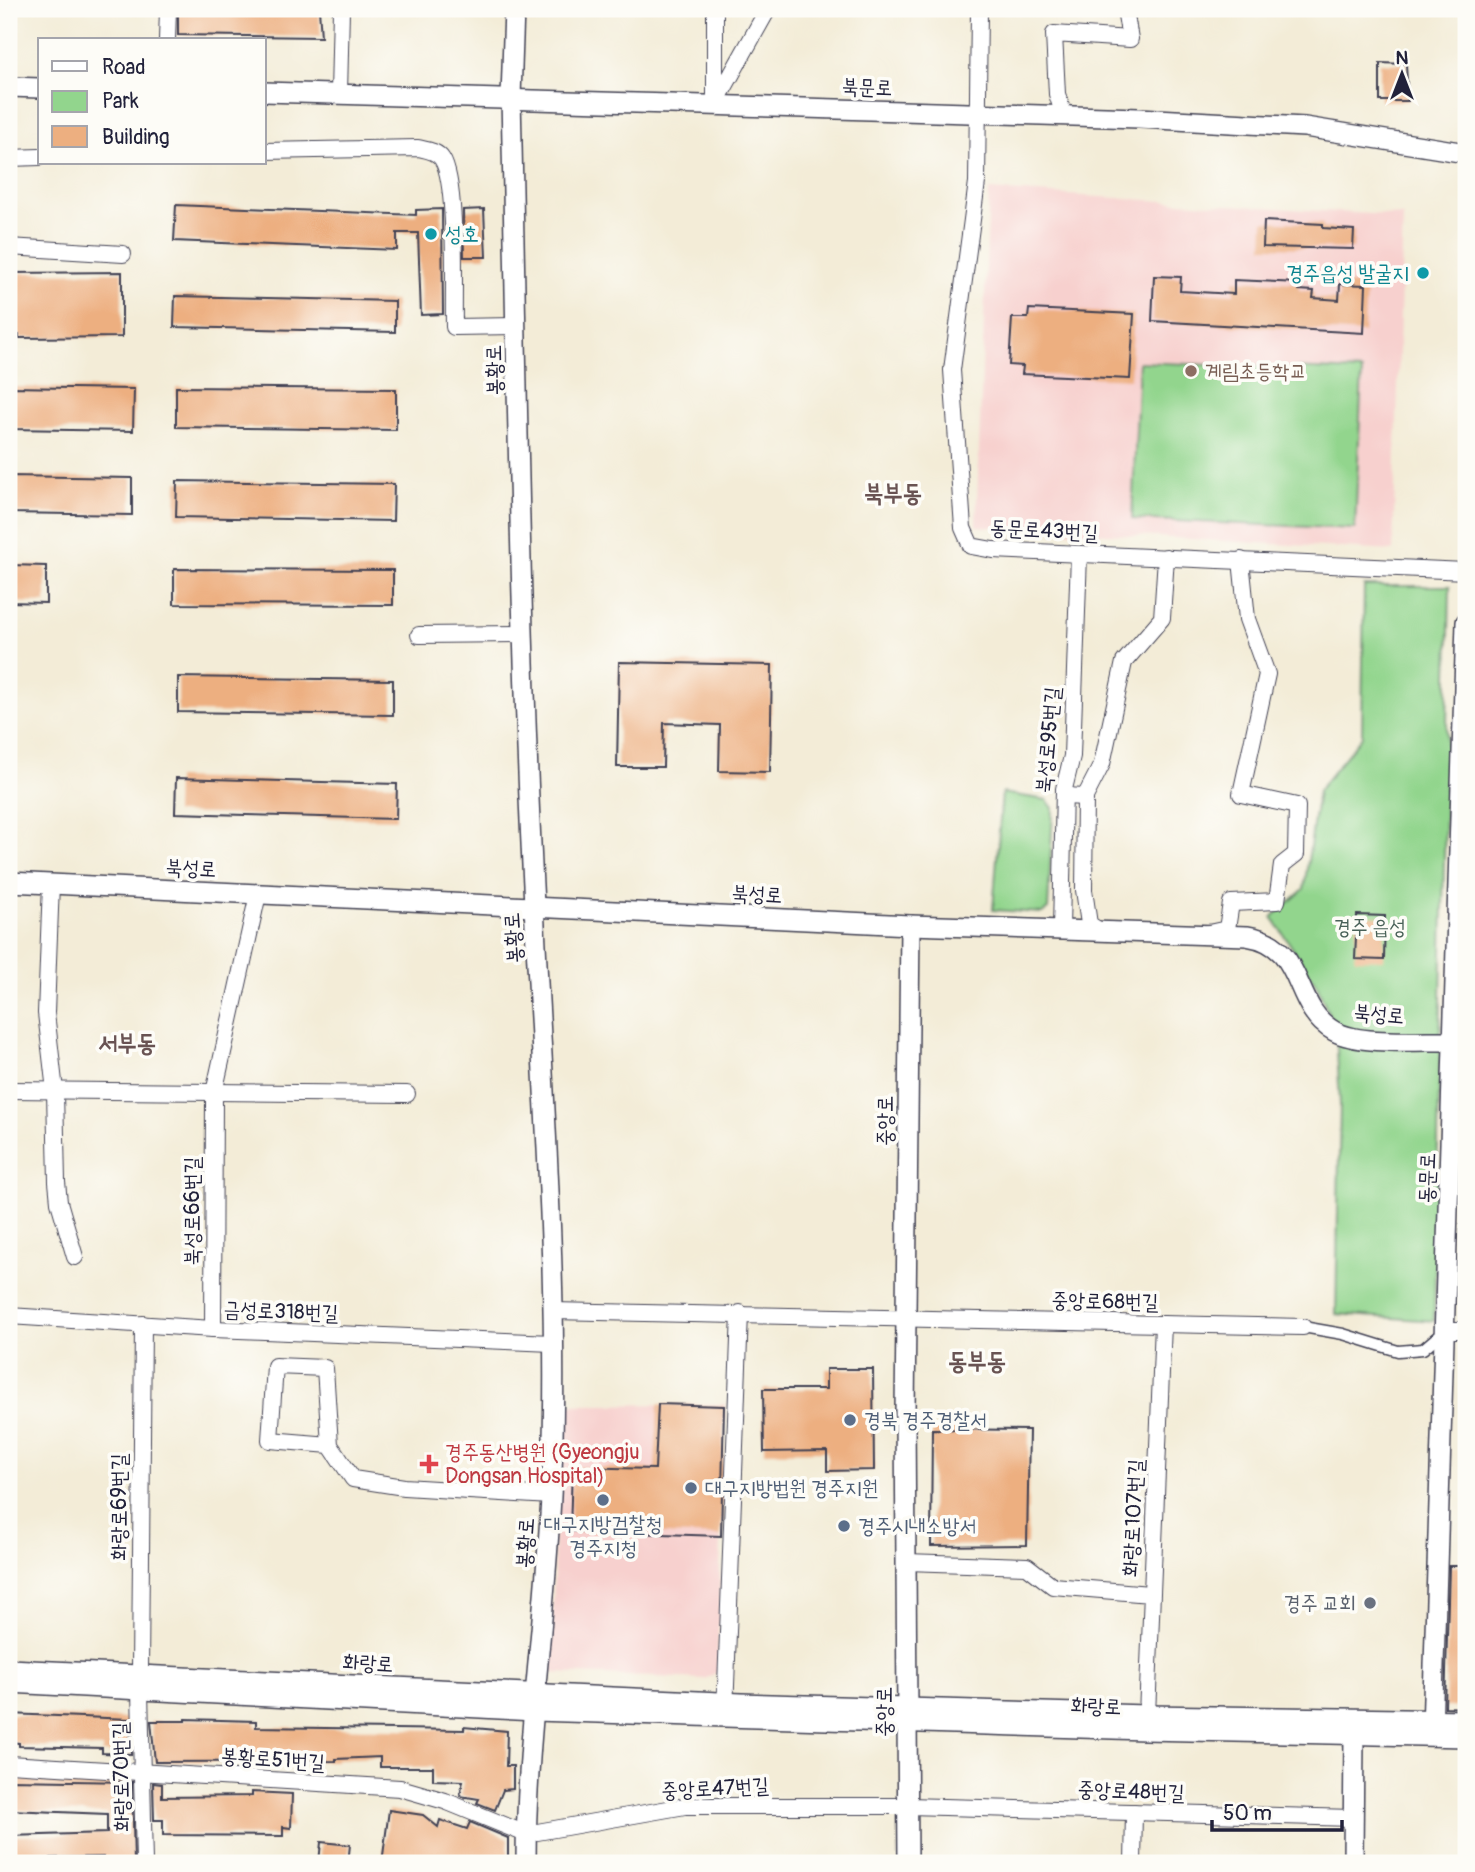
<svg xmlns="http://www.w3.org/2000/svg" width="1475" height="1872" font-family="Pangolin,'Poor Story',sans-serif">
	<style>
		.built { fill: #f7d0ce }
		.green { fill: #92d58d; stroke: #5a7c64; stroke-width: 2 }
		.building { fill: #edaf80 }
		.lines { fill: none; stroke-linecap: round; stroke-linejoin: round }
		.pedestrian-casing { stroke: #414052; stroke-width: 13 }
		.minor-casing { stroke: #414052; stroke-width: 18 }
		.tertiary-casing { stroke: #414052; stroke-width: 22 }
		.pedestrian { stroke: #fff; stroke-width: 10 }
		.minor { stroke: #fff; stroke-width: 16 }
		.tertiary { stroke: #fff; stroke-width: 19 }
		.culture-dot { fill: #0f9aa8; stroke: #fdfcf7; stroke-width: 2.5 }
		.education-dot { fill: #8d6e63; stroke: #fdfcf7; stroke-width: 2.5 }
		.service-dot { fill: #5c6f8a; stroke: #fdfcf7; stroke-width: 2.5 }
		.health-dot { fill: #e0444e; stroke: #fdfcf7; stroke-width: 2.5 }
		.worship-dot { fill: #6b7280; stroke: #fdfcf7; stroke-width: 2.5 }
		.labels { text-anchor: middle; stroke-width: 7; stroke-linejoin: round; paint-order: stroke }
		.street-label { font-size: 21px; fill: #22223b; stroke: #fdfcf7 }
		.culture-label { font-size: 21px; fill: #0d838f; stroke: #fdfcf7; text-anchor: start }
		.education-label { font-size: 21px; fill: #785e54; stroke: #fdfcf7; text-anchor: start }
		.park-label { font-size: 21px; fill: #496158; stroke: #fdfcf7 }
		.service-label { font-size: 21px; fill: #4e5e75; stroke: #fdfcf7; text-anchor: start }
		.health-label { font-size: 21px; fill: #be3a42; stroke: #fdfcf7; text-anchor: start }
		.worship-label { font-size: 21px; fill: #5b616d; stroke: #fdfcf7; text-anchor: end }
		.quarter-label { font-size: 24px; font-weight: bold; fill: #695353; stroke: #fdfcf7 }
	</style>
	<rect width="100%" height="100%" fill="#fdfcf7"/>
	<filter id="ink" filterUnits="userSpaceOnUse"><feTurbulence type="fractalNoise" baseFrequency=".0143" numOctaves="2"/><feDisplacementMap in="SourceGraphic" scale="14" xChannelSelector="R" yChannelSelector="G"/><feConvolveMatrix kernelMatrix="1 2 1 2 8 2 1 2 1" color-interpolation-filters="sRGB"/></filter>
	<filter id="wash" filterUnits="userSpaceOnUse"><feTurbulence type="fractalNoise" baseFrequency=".00686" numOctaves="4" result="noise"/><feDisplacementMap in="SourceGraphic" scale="28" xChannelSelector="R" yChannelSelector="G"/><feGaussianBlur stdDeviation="1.57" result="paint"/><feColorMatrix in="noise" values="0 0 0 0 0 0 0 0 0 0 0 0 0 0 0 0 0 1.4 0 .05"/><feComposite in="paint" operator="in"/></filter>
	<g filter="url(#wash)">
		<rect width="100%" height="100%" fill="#f3ecd7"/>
		<g class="built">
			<polygon points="989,190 1403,216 1393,551 976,526"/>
			<polygon points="725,1404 717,1672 705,1679 552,1673 557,1405"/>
		</g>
		<g class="green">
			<polygon points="1139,362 1362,371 1355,529 1132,519"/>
			<polygon points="1364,586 1450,586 1434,1321 1336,1314 1340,1104 1336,1032 1317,985 1272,917 1304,889 1318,791 1362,736"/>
			<polygon points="1002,793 1047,800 1053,808 1048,909 1042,913 993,910"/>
		</g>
		<g id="blocks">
			<g class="building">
				<polygon points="178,9 319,9 321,37 178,35"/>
				<polygon points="1380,63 1406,64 1408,101 1380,101"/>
				<polygon points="176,205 416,215 416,210 442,209 443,314 421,315 418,233 397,233 397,250 174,241"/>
				<polygon points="484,209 486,257 464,257 463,210"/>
				<polygon points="1264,221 1323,224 1323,228 1354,230 1353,249 1263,247"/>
				<polygon points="122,272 122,337 19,338 19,335 9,334 9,273"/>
				<polygon points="1154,276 1181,277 1180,291 1234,294 1234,280 1299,283 1299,290 1314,291 1313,298 1339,300 1340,284 1366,285 1364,333 1152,321"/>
				<polygon points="175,296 395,301 395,332 174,327"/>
				<polygon points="1029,309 1134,314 1130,379 1022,374 1023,366 1009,365 1012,318 1028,318"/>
				<polygon points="9,387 134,389 133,431 9,429"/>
				<polygon points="176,387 396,389 396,430 176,427"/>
				<polygon points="9,476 132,478 132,515 9,513"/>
				<polygon points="177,481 394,484 393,521 176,517"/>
				<polygon points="9,565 46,566 46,603 9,602"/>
				<polygon points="174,569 393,570 393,605 174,604"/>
				<polygon points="619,662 772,665 770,772 719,771 720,725 664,723 663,767 617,767"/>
				<polygon points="178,677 393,680 393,715 178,712"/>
				<polygon points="176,778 397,784 396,819 175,813"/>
				<polygon points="1357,915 1385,916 1384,960 1355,959"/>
				<polygon points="826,1369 873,1369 874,1470 827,1471 827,1451 764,1452 763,1389 826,1389"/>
				<polygon points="658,1404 724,1406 721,1536 570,1531 572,1467 655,1469"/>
				<polygon points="932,1429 1029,1430 1027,1545 931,1546"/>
				<polygon points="1449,1566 1466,1566 1466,1708 1445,1707"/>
				<polygon points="9,1714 130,1719 131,1754 102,1753 102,1748 19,1746 19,1743 9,1742"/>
				<polygon points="185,1719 256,1721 256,1727 464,1730 464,1727 507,1731 506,1766 513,1766 513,1789 503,1790 495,1810 477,1803 479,1799 460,1796 463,1781 433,1780 433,1767 380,1767 380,1757 336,1759 336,1761 155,1762 151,1721 185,1721"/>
				<polygon points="9,1780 132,1782 134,1863 103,1863 103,1857 51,1858 51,1863 9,1863 9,1836 107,1833 107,1814 9,1810"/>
				<polygon points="153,1783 162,1784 162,1797 252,1796 252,1792 292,1794 291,1828 283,1827 283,1836 163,1835 163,1820 154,1820"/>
				<polygon points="389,1810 423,1815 438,1827 440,1820 467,1829 470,1822 508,1838 508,1863 382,1863"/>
				<polygon points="321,1842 350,1845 348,1863 319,1863"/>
			</g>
		</g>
	</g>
	<g filter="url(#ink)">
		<use href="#blocks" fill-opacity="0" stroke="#414052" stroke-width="2"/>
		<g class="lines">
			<defs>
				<polyline id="pedestrian" points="1303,1327 1343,1334 1398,1351 1423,1349 1444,1331"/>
				<g id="minor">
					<polyline points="979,9 977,182 952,370 963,528 971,546 993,550 1466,571"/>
					<polyline points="167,40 168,9"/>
					<polyline points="339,94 341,9"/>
					<polyline points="715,101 715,9"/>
					<polyline points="715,104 768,9"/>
					<polyline points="1064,116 1057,94 1054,34 1130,39 1125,9"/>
					<path d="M264,151L418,148C427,150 437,151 442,159C458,183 453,294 454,327L516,326"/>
					<polyline points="9,158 40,157"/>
					<polyline points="9,247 123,254"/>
					<polyline points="419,635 524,634"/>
					<polyline points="1064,796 1085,797 1102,764 1124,662 1162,618 1166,557"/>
					<polyline points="1085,797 1084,890 1089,924 1100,931"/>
					<polyline points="51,884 46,1013 55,1091 57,1182 59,1202 75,1257"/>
					<polyline points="1061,930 1064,789 1072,756 1079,554"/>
					<polyline points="1209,933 1227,929 1231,903 1277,901 1282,865 1296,854 1297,806 1241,794 1267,674 1247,619 1241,560"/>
					<polyline points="9,1090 407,1094"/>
					<polyline points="1451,1129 1466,1131"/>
					<polyline points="552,1311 1303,1327"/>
					<polyline points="9,1316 213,1329 552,1343"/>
					<polyline points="213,1329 214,1093 258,894"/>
					<polyline points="1445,1330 1466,1330"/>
					<polyline points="330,1445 325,1368 275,1366 270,1440 330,1445 353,1479 404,1487 551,1496"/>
					<polyline points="906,1562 1027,1566 1053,1586 1150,1594"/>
					<polyline points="140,1673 143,1324"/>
					<polyline points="140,1690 144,1863"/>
					<polyline points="725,1712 740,1313"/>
					<polyline points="1147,1715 1163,1324"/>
					<polyline points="9,1764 400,1788 445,1801 526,1834 685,1806 908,1806 1353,1818"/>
					<polyline points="1133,1863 1134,1812"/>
				</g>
				<g id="tertiary">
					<path d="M514,9L511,97C517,366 520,636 534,905C543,1094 559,1284 552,1473C548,1603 526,1733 526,1863"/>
					<polyline points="9,87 40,88"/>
					<polyline points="264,92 1139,118 1305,127 1466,153"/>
					<path d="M9,882L910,925L1247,936C1307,945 1290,1006 1334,1031C1360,1046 1423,1040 1454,1041"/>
					<polyline points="9,1669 741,1703 1147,1715 1466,1720"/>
					<polyline points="9,1683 535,1711 1145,1730 1466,1737"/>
					<polyline points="1432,1731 1466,622"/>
					<polyline points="908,1863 905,1413 910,925"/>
					<polyline points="1353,1863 1354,1734"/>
				</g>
			</defs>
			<use href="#pedestrian" class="pedestrian-casing"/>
			<use href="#minor" class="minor-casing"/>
			<use href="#tertiary" class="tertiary-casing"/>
			<use href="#pedestrian" class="pedestrian"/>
			<use href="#minor" class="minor"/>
			<use href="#tertiary" class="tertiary"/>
		</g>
	</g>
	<g class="culture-dot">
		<circle cx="431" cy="234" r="7"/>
		<circle cx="1423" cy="273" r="7"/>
	</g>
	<circle class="education-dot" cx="1191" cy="371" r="7"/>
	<g class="service-dot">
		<circle cx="850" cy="1420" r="7"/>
		<circle cx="691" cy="1488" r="7"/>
		<circle cx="603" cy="1500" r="7"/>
		<circle cx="844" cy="1526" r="7"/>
	</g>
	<path class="health-dot" d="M425.5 1453.5h7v7h7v7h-7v7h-7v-7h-7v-7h7z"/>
	<circle class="worship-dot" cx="1370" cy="1603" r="7"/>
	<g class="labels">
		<g class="street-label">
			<text transform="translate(867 87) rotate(2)" y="7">북문로</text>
			<text transform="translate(494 370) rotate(-91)" y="7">봉황로</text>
			<text transform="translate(1044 530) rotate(3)" y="7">동문로43번길</text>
			<text transform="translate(1048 740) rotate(-85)" y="7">북성로95번길</text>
			<text transform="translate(191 868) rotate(3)" y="7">북성로</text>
			<text transform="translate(757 894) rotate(3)" y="7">북성로</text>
			<text transform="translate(513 938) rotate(-94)" y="7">봉황로</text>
			<text transform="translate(1379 1014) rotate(5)" y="7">북성로</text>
			<text transform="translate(885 1121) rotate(-90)" y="7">중앙로</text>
			<text transform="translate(1427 1178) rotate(-88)" y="7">동문로</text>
			<text transform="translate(192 1211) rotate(-90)" y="7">북성로66번길</text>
			<text transform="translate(1105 1301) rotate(1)" y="7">중앙로68번길</text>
			<text transform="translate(281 1311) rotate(2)" y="7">금성로318번길</text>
			<text transform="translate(119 1507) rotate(-90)" y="7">화랑로69번길</text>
			<text transform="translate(1133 1518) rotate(-87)" y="7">화랑로107번길</text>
			<text transform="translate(525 1543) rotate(-86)" y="7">봉황로</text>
			<text transform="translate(368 1663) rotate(3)" y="7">화랑로</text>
			<text transform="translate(1096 1706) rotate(2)" y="7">화랑로</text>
			<text transform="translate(884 1712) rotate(-90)" y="7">중앙로</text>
			<text transform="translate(273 1759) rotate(4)" y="7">봉황로51번길</text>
			<text transform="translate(121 1777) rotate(-91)" y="7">화랑로70번길</text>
			<text transform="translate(715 1788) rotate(-3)" y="7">중앙로47번길</text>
			<text transform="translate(1131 1791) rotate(2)" y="7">중앙로48번길</text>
		</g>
		<g class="culture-label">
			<text x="445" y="241">성호</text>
			<text x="1409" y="280" text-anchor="end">경주읍성 발굴지</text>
		</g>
		<g class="education-label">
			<text x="1205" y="378">계림초등학교</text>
		</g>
		<g class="park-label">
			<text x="1370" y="934">경주 읍성</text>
		</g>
		<g class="service-label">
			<text x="864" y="1427">경북 경주경찰서</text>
			<text x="705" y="1495">대구지방법원 경주지원</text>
			<text x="603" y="1531" text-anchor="middle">대구지방검찰청<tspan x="603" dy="24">경주지청</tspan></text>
			<text x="858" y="1533">경주시내소방서</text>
		</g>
		<g class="health-label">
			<text x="445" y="1459">경주동산병원 (Gyeongju<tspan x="445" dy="24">Dongsan Hospital)</tspan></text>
		</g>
		<g class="worship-label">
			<text x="1356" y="1610">경주 교회</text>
		</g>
		<g class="quarter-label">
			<text x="893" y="501">북부동</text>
			<text x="127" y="1051">서부동</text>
			<text x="977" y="1369">동부동</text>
		</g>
	</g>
	<rect width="1475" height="1872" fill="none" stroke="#fdfcf7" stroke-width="35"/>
	<rect x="38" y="38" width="228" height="126" fill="#fdfcf7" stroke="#a5a5ac" stroke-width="2"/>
	<rect x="52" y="61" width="35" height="10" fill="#ffffff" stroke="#a5a5ac" stroke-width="2"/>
	<text x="102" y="74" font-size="21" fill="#22223b">Road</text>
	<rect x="52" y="91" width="35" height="21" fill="#92d58d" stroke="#a5a5ac" stroke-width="2"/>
	<text x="102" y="108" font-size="21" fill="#22223b">Park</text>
	<rect x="52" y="126" width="35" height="21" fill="#edaf80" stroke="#a5a5ac" stroke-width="2"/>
	<text x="102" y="144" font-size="21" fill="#22223b">Building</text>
	<g transform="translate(1402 74)" stroke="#fdfcf7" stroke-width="5" paint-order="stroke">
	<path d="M0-5L12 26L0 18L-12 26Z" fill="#22223b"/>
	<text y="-10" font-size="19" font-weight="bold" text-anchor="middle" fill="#22223b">N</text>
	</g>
	<path d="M1212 1820v10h130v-10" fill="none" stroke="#22223b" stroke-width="3.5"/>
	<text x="1223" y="1820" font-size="21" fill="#22223b" stroke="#fdfcf7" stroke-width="5" paint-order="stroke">50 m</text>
</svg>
